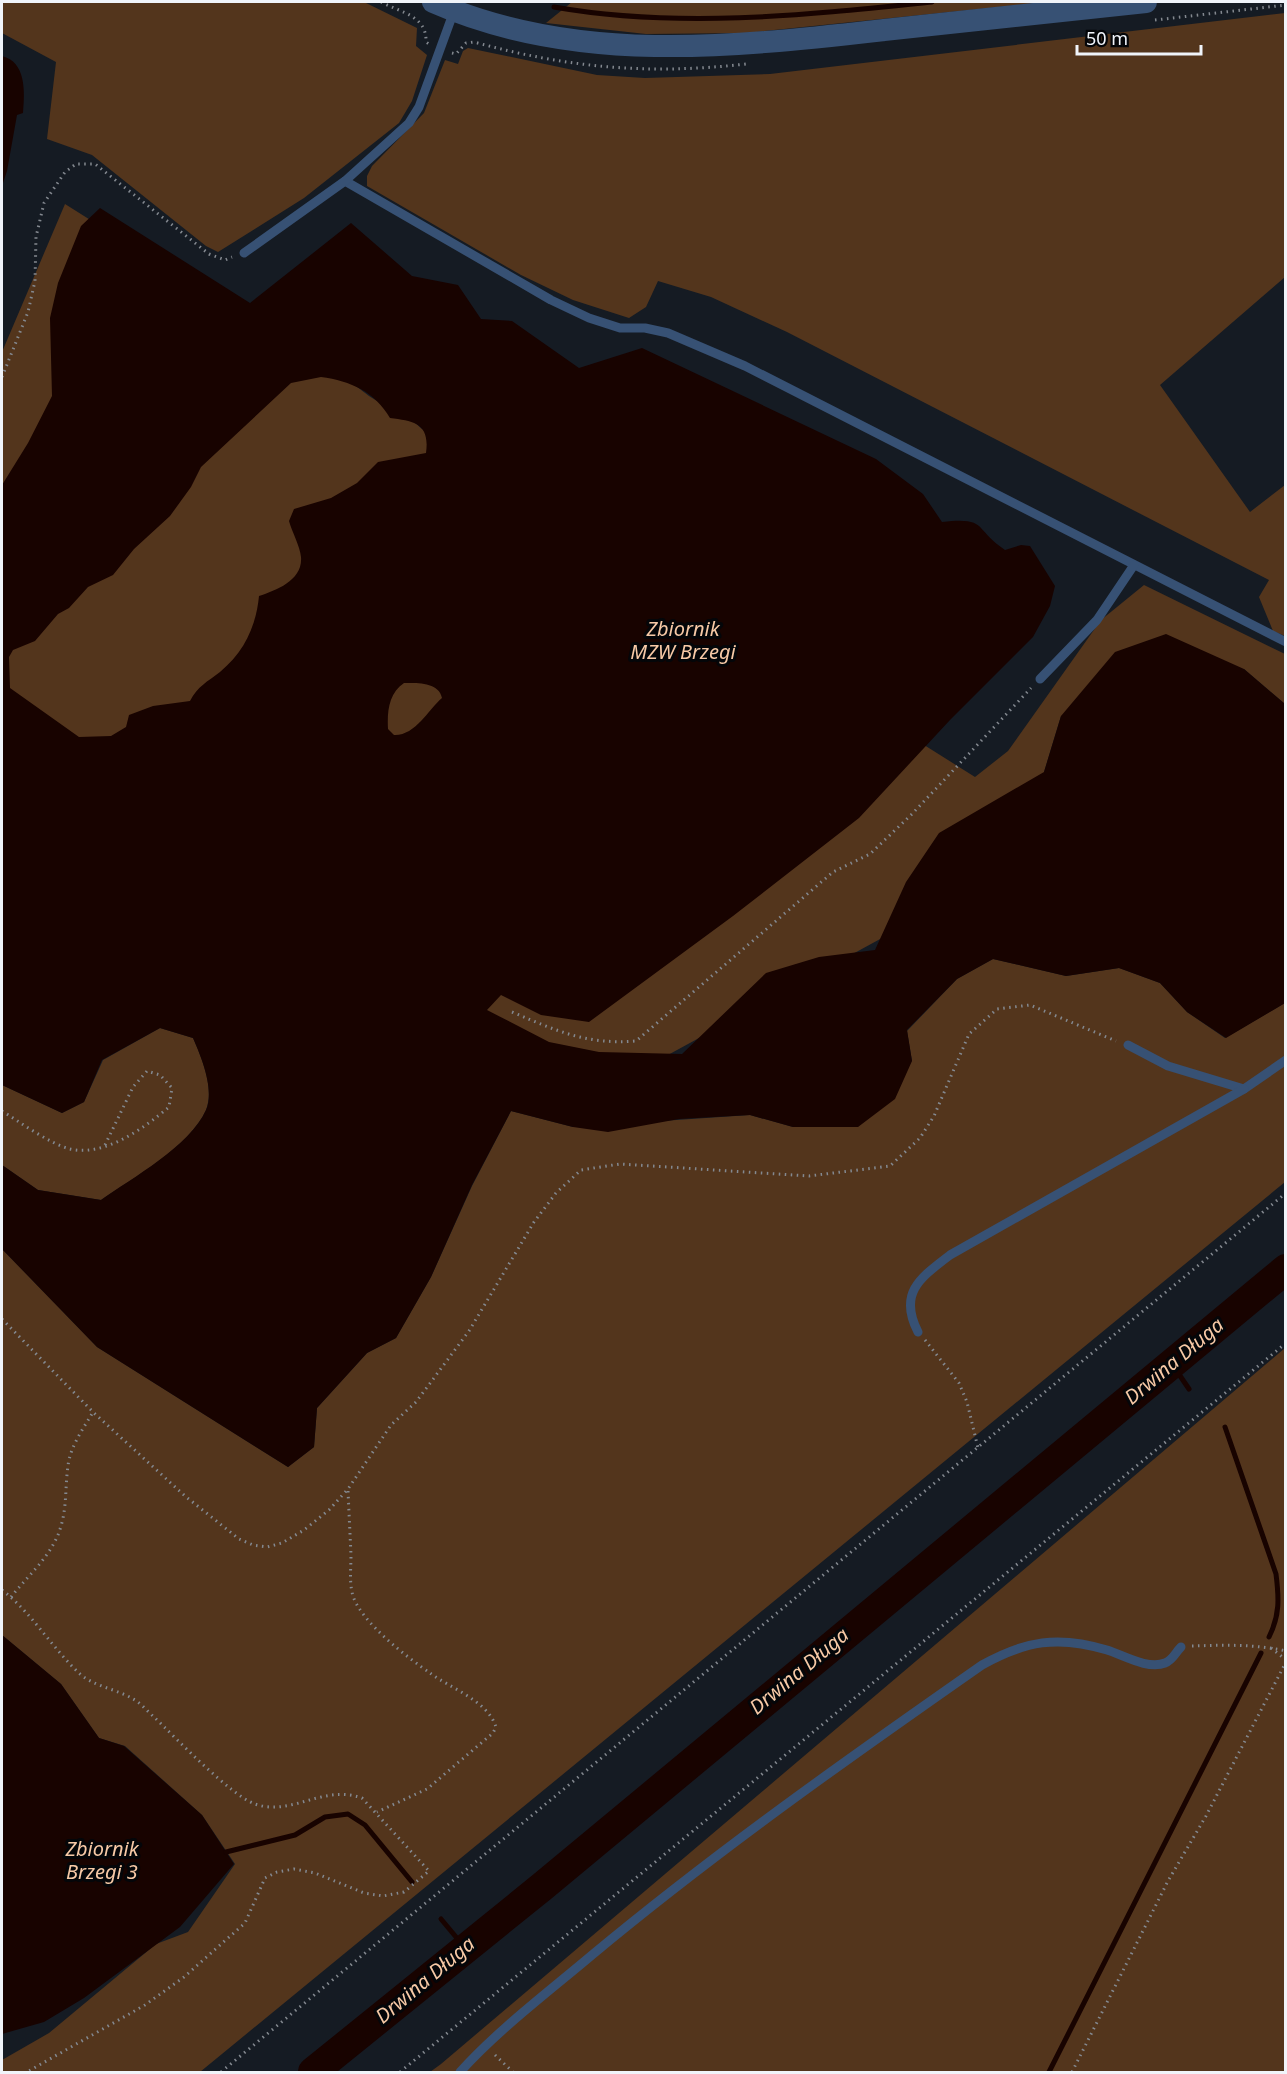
<svg xmlns="http://www.w3.org/2000/svg" width="1287" height="2074" font-family="'Noto Sans',sans-serif">
	<style>
		.green { fill: #53351c }
		.water { fill: #180300; fill-rule: evenodd }
		.lines { fill: none; stroke-linecap: round; stroke-linejoin: round }
		.stream { stroke: #180300; stroke-width: 5 }
		.river { stroke: #180300; stroke-width: 30 }
		.path { stroke: #848990; stroke-width: 3; stroke-dasharray: 1.5 4.5; stroke-linecap: butt }
		.service { stroke: #375174; stroke-width: 9 }
		.tertiary { stroke: #375174; stroke-width: 22 }
		.labels { text-anchor: middle; stroke-width: 6; stroke-linejoin: round; paint-order: stroke }
		.water-label { font-size: 20px; font-style: italic; fill: #f7c9a6; stroke: #040609 }
	</style>
	<rect width="100%" height="100%" fill="#151b23"/>
	<g class="green">
		<polygon points="2,2 364,2 417,28 416,46 427,55 412,101 399,123 304,198 218,252 206,246 92,155 47,139 56,62 2,33"/>
		<polygon points="572,2 1047,2 746,33 646,34 546,23"/>
		<polygon points="1285,13 1285,277 1160,385 1250,512 1285,485 1285,636 1273,631 1259,597 1269,580 787,332 711,297 658,281 646,307 629,318 573,300 521,275 367,186 367,176 372,166 424,113 445,60 458,64 463,51 468,48 597,75 645,78 770,74"/>
		<path d="M65,204L346,381C356,385 361,390 369,396C387,408 407,414 422,429L975,777L1008,751L1101,620L1144,585L1285,654V704L1244,669L1061,716L1044,772L1069,836L558,1115L2,751V352Z"/>
		<polygon points="993,959 1066,976 1119,968 1160,983 1187,1012 1225,1038 1285,1003 1285,1182 200,2072 2,2072 2,2060 49,2033 156,1944 188,1932 235,1864 202,1815 125,1746 99,1738 61,1684 2,1635 2,1249 97,1347 288,1467 314,1447 317,1408 367,1353 396,1338 431,1277 472,1186 511,1111 573,1127 750,1115 793,1127 912,1061 907,1031 957,979"/>
		<path d="M160,1028L193,1038C201,1056 215,1089 206,1110C190,1146 133,1178 101,1200L38,1190L2,1165V1085L62,1113L84,1102L103,1060Z"/>
		<polygon points="1285,1348 1285,2072 430,2072 441,2064"/>
	</g>
	<g class="water">
		<path d="M2,56C26,62 25,91 23,113L17,115L7,171L2,186Z"/>
		<path d="M100,208L250,303L351,223L412,276L458,285L481,319L512,321L579,368L642,348L876,459L923,494L942,522C989,517 973,529 1005,550L1021,545L1030,546L1055,586L1050,606L1033,637L950,720L859,818L733,916L589,1022L541,1015L501,995L487,1010L549,1042L599,1052L682,1054L766,973L819,957L875,950L906,882L939,833L1044,772L1061,716L1115,652L1166,634L1244,669L1285,704V1003L1226,1038L1187,1012L1160,983L1119,968L1066,976L993,959L957,979L907,1030L912,1061L895,1099L858,1127H793L750,1115L679,1119L608,1132L573,1127L511,1111L472,1185L431,1277L396,1338L367,1353L317,1408L314,1447L288,1467L97,1347L2,1249V1165L38,1190L101,1200C132,1178 190,1146 206,1110C215,1090 201,1056 193,1038L160,1028L102,1060L84,1102L62,1113L2,1085V485L28,443L52,396L50,318L58,283L81,226ZM321,377C351,381 375,392 390,418C415,421 430,424 426,453L378,462L357,483L331,498L294,509L289,521C292,532 300,546 301,557C303,580 277,590 259,596C256,627 244,652 220,672C207,682 198,686 190,701L153,706L129,715L126,727L111,736L79,737L10,688L9,657L13,650L35,641L58,614L69,608L88,587L113,575L134,549L170,516L191,487L201,467L291,383ZM404,683C417,683 439,682 442,698C428,710 415,736 394,735L388,729C387,711 389,693 404,683Z"/>
		<polygon points="2,1635 61,1684 99,1738 124,1746 202,1815 234,1864 180,1927 84,1998 44,2022 2,2034"/>
	</g>
	<g class="lines">
		<g class="stream">
			<path d="M554,7C679,29 807,15 932,2"/>
			<polyline points="1172,1364 1189,1389"/>
			<path d="M1225,1427L1276,1574C1279,1598 1280,1615 1269,1637"/>
			<polyline points="226,1852 295,1835 325,1817 348,1814 365,1825 412,1882"/>
			<polyline points="441,1919 466,1949"/>
			<polyline points="1049,2072 1261,1653"/>
		</g>
		<polyline class="river" points="313,2072 543,1886 1286,1269"/>
		<g class="path">
			<path d="M381,2C402,13 427,16 426,42L429,44"/>
			<polyline points="1155,20 1286,5"/>
			<path d="M452,53L456,54L466,43L474,42C569,68 648,75 746,64"/>
			<polyline points="2,377 28,312 35,281 36,237 44,203 65,172 76,164 95,164 209,254 225,260 232,257"/>
			<path d="M512,1012C557,1031 587,1045 636,1041L833,872L870,854L912,814L1031,688"/>
			<path d="M2,1111C20,1122 50,1144 70,1149C105,1157 144,1128 169,1107L172,1088L160,1075L147,1071L133,1087L105,1145"/>
			<polyline points="2,1319 93,1412 185,1496 239,1539 253,1545 267,1547 282,1543 304,1530 329,1510 348,1489 391,1425 416,1402 469,1331 534,1222 556,1193 581,1170 620,1164 809,1176 890,1166 920,1138 934,1116 969,1034 997,1009 1030,1005 1116,1041"/>
			<polyline points="925,1340 959,1383 967,1402 978,1448"/>
			<path d="M348,1491C349,1512 350,1534 351,1555C351,1569 349,1582 353,1596C362,1623 407,1657 430,1673C450,1688 488,1701 496,1727L493,1733L427,1789L377,1812"/>
			<path d="M2,1590C32,1613 52,1648 80,1674C95,1687 117,1689 133,1699C141,1703 147,1711 154,1717C176,1738 230,1795 255,1804C292,1817 322,1784 362,1798L429,1871L404,1892L383,1896L364,1893L315,1873L294,1869L277,1872L265,1878L245,1923L184,1977L145,2005L27,2072"/>
			<path d="M11,1597C29,1574 53,1555 61,1526C67,1506 65,1487 68,1466C70,1447 83,1429 93,1412"/>
			<path d="M1192,1646C1223,1645 1255,1644 1286,1651"/>
			<polyline points="1271,1648 1286,1660"/>
			<polyline points="495,2055 513,2072"/>
			<polyline points="221,2072 1286,1193"/>
			<polyline points="400,2072 1286,1343"/>
			<polyline points="1072,2072 1168,1881 1206,1816 1286,1662"/>
		</g>
		<g class="service">
			<polyline points="345,181 551,300 589,318 620,328 645,328 668,333 745,366 1286,642"/>
			<polyline points="244,253 345,181 409,123 419,107 454,11"/>
			<polyline points="1040,679 1097,620 1134,565"/>
			<polyline points="1128,1045 1168,1066 1244,1089 1286,1060"/>
			<path d="M918,1332C898,1293 920,1278 950,1255L1244,1089"/>
			<path d="M460,2072C499,2029 547,1993 592,1955C717,1851 849,1758 982,1665C1025,1641 1058,1635 1107,1650C1123,1655 1148,1670 1165,1663C1173,1660 1175,1653 1181,1647"/>
		</g>
		<path class="tertiary" d="M433,2C576,65 733,47 884,30C971,21 1058,11 1146,2"/>
	</g>
	<g class="labels">
		<g class="water-label">
			<text x="683" y="636">Zbiornik<tspan x="683" dy="23">MZW Brzegi</tspan></text>
			<text transform="translate(1174 1361) rotate(-40)" y="7">Drwina Długa</text>
			<text transform="translate(799 1671) rotate(-40)" y="7">Drwina Długa</text>
			<text x="102" y="1856">Zbiornik<tspan x="102" dy="23">Brzegi 3</tspan></text>
			<text transform="translate(425 1980) rotate(-40)" y="7">Drwina Długa</text>
		</g>
	</g>
	<rect width="1287" height="2074" fill="none" stroke="#f0f4fa" stroke-width="6"/>
	<path d="M1077 45v9h124v-9" fill="none" stroke="#f0f4fa" stroke-width="3"/>
	<text x="1086" y="45" font-size="18" fill="#f0f4fa" stroke="#040609" stroke-width="4.5" paint-order="stroke">50 m</text>
</svg>
